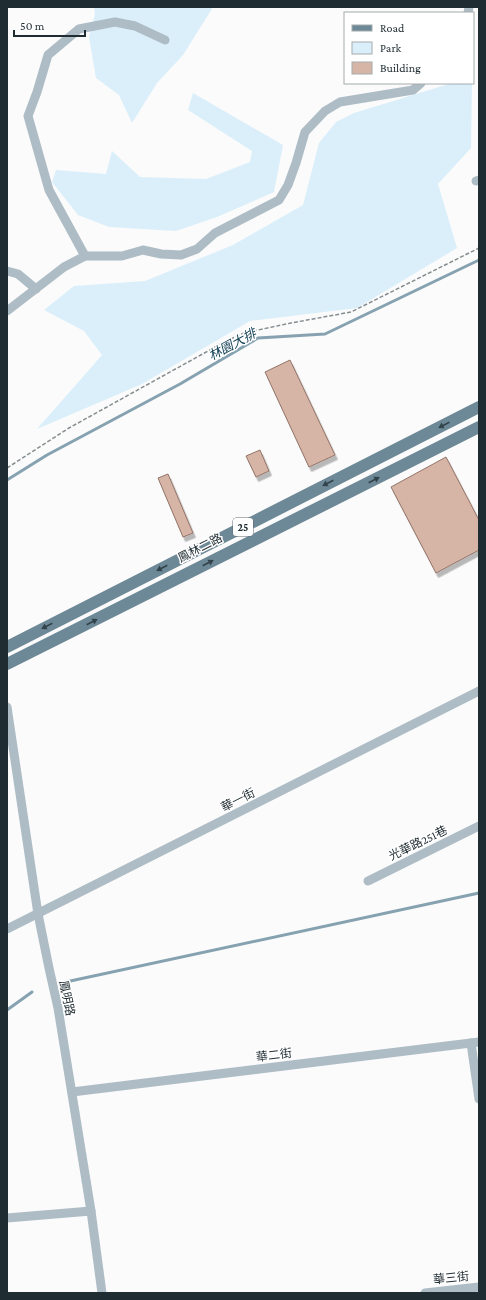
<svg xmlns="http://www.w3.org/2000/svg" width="486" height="1300" font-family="'Crimson Pro','Noto Sans TC',serif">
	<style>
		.green { fill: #daeffa }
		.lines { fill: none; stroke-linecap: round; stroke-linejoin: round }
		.stream { stroke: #86a2b1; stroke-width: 3 }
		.building { fill: #d6b5a7; stroke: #937468; filter: url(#shadow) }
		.path { stroke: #868d90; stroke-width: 1.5; stroke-dasharray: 4 2; stroke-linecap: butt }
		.minor { stroke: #adbcc5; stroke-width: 9 }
		.major { stroke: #6d8896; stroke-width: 12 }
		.oneway { fill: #32434b }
		.labels { text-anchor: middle; stroke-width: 3; stroke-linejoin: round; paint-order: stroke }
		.shield { fill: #fff; stroke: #626b70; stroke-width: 1 }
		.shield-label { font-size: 11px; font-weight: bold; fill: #1f2c32 }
		.street-label { font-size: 12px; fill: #1f2c32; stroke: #fff }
		.water-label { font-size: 13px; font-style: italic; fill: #144256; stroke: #fff }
	</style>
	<defs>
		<filter id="shadow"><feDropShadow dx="2.5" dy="4.5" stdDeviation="0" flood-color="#0004"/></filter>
	</defs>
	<rect width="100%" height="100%" fill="#fbfbfb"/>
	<g class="green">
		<polygon points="94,7 213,7 183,55 157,83 132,123 119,95 96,78 89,37 95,14"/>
		<polygon points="452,83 472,83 471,148 438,184 457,248 357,308 250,321 142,384 37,429 102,355 84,331 44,310 74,286 145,281 233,245 303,205 319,143 336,122 354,113"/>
		<polygon points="193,93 283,145 274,192 217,217 176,231 109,227 78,215 52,182 56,170 106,174 112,151 140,177 206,179 250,162 252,151 188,110"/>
	</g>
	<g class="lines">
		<g class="stream">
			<polyline points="7,480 47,455 180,384 258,338 325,334 479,260"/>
			<polyline points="61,983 479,893"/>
			<polyline points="7,1010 32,992"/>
		</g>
	</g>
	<g class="building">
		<polygon points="290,360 335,455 309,467 265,372"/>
		<polygon points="260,450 269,471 256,477 246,456"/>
		<polygon points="446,457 479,520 479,550 436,573 391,487"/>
		<polygon points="168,474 193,533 183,537 158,478"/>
	</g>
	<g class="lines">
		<polyline class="path" points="7,468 69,428 226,341 244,333 291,323 351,312 479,248"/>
		<g class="minor">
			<polyline points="468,13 469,7"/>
			<polyline points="476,181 479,180"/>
			<polyline points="85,256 49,190 28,116 37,92 48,55 79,29 115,22 135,26 165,40"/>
			<polyline points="7,271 18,274 36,289"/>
			<polyline points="7,311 64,267 85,256 122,256 143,250 161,254 181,255 197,249 215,233 279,200 288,185 296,163 305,132 325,111 340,102 413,90 421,83"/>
			<polyline points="7,707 38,914 49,968 58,1008 91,1211 102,1293"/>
			<polyline points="368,881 479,826"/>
			<polyline points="7,929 479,691"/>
			<polyline points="471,1043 479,1099"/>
			<polyline points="72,1092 479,1042"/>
			<polyline points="7,1218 91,1211"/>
			<polyline points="425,1293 479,1287"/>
		</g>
		<g class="major">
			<polyline points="7,647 479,407"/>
			<polyline points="7,664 479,427"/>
		</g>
	</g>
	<defs><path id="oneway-solid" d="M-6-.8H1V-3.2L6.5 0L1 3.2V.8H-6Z"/></defs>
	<g class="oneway">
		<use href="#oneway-solid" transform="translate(444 425) rotate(153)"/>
		<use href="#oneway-solid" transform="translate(374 480) rotate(-27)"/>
		<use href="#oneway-solid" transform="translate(328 483) rotate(153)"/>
		<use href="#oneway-solid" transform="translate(208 563) rotate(-27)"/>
		<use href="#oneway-solid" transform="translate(162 568) rotate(153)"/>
		<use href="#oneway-solid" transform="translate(92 622) rotate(-27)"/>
		<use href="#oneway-solid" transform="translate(47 626) rotate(153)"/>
	</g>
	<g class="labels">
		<rect class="shield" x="233" y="518" width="20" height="18" rx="3"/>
		<g class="shield-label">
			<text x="243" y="531">25</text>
		</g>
		<g class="street-label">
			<text transform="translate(200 548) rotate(-27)" y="4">鳳林二路</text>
			<text transform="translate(238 800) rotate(-27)" y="4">華一街</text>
			<text transform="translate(418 843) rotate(-26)" y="4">光華路251巷</text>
			<text transform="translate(67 998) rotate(78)" y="4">鳳明路</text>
			<text transform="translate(274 1055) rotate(-7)" y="4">華二街</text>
			<text transform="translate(451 1278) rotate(-6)" y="4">華三街</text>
		</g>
		<g class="water-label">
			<text transform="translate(232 344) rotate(-28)" y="5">林園大排</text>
		</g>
	</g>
	<rect width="486" height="1300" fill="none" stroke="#1f2c32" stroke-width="16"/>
	<rect x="344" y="12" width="130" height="72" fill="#ffffff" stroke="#a5abad"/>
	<rect x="352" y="25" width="20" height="6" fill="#6d8896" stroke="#a5abad"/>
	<text x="380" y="32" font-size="12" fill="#1f2c32">Road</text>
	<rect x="352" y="42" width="20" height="12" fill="#daeffa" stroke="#a5abad"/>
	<text x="380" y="52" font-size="12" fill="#1f2c32">Park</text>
	<rect x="352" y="62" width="20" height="12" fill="#d6b5a7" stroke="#a5abad"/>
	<text x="380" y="72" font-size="12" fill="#1f2c32">Building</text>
	<path d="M14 30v6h71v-6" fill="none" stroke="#1f2c32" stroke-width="2"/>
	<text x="20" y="30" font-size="12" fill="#1f2c32" stroke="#ffffff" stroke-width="3" paint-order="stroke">50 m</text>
</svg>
